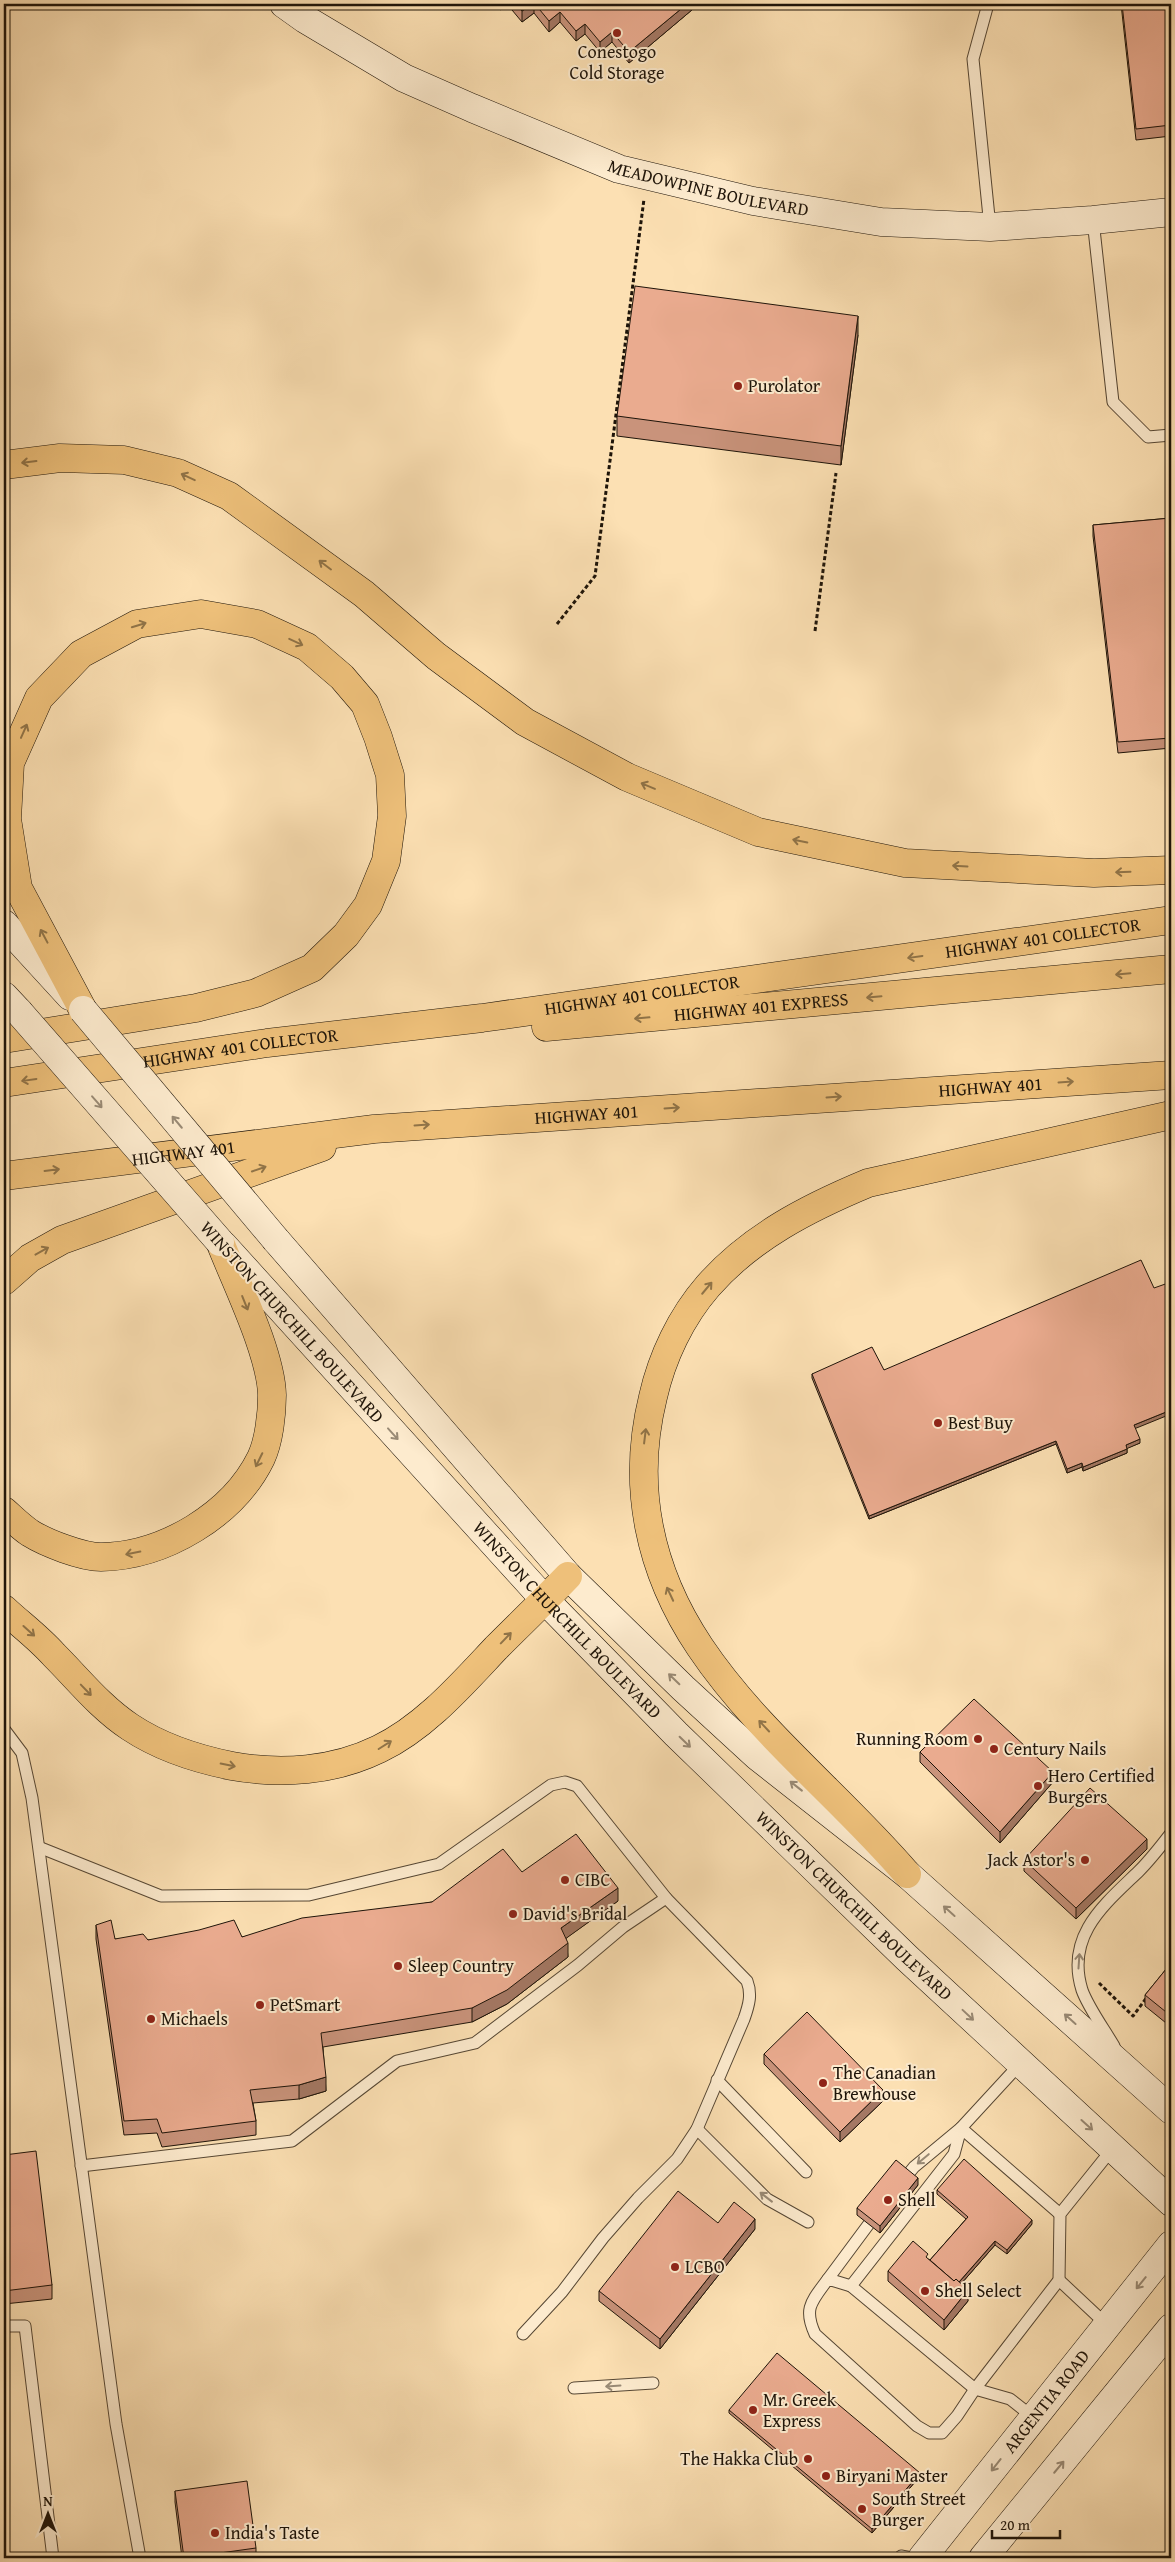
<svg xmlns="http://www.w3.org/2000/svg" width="1175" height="2562" font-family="'Gentium Book Plus',serif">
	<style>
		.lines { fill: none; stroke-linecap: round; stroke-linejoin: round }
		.lane-casing { stroke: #564734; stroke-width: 13 }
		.secondary-casing { stroke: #1e1409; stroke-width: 29 }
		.highway-casing { stroke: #1e1409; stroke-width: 29 }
		.path { stroke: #1e1409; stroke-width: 3; stroke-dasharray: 4 2.5; stroke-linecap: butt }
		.lane { stroke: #fdebce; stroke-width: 11 }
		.secondary { stroke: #fdebce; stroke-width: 28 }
		.highway { stroke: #eec07a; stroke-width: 28 }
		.secondary-bridge-casing { stroke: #1e1409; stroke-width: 29; stroke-linecap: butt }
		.secondary-bridge { stroke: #fdebce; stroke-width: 28 }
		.wall { fill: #c9937b; stroke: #1e1409 }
		.shaded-wall { fill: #a47864; stroke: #1e1409 }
		.building { fill: #eaab8f; stroke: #1e1409 }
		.oneway { stroke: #907347 }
		.oneway2 { stroke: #998a75 }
		.poi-dot { fill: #8f2418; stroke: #fdebce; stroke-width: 2 }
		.labels { text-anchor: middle; stroke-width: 4; stroke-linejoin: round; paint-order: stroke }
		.poi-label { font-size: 18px; fill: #1e1409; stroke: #fdebce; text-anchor: start }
		.street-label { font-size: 18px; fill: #1e1409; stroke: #fdebce }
	</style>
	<rect width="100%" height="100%" fill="#fce0b3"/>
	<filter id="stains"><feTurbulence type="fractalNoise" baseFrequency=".004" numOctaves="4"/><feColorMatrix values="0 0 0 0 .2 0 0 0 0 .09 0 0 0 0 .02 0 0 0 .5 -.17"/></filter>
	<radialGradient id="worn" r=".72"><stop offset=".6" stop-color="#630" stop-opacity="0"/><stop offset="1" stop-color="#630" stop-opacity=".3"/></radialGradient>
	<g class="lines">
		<defs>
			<g id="lane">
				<polyline points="988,4 973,59 990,227"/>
				<polyline points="1093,220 1113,402 1148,437 1171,435"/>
				<polyline points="4,1729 22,1753 32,1798 116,2424 140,2558"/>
				<polyline points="41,1848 161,1896 309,1895 439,1864 551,1785 565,1782 577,1786 666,1898 623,1927 578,1965 475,2043 397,2061 292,2141 81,2166"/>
				<path d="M1114,2046C1104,2029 1088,2007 1082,1990C1065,1935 1105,1904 1139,1871C1151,1859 1161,1846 1171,1833"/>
				<polyline points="1020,2064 961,2128 954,2154 851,2286 975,2389 1059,2280 1060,2214 1113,2148"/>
				<polyline points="717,2080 806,2172"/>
				<polyline points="697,2129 767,2199 808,2222"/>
				<polyline points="901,2183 914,2167 961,2128 1060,2214"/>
				<polyline points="828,2279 877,2213"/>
				<polyline points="1059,2280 1107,2325"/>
				<path d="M851,2286L828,2279C812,2301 803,2308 815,2334L917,2426L929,2433H942L957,2416L975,2389L1010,2399L1033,2417"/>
				<polyline points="4,2326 25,2326 53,2558"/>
				<path d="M523,2334L562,2292L603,2238L638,2198L677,2159L697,2129L744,2019C749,2005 752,1994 747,1981L666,1898"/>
				<polyline points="574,2388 653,2383"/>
				<polyline points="899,2558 901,2556 912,2558"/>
			</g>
			<g id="secondary">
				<path id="s1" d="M284,4L305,19L404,78L472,108L619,169L753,201L881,222L990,227L1093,220L1171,212"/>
				<polyline points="4,924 70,996"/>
				<polyline points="4,996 19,1012"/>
				<polyline points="276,1240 568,1576 683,1688 757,1756 907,1874 1171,2110"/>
				<path id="s2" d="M223,1245L545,1600L676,1734L907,1958L1171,2202"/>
				<path id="s3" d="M922,2558L1171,2245"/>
				<polyline points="983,2558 1171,2328"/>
			</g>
			<g id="highway">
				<polyline points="4,465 60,458 124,460 178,473 229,496 364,594 436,656 525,722 627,777 758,832 905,863 1094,873 1171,870"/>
				<path id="s4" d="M546,1027L1171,969"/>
				<polyline points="4,1039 196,1008 256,993 312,968 346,935 368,905 386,861 392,816 390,775 378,737 365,704 342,677 307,647 257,624 201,614 137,624 81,654 39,698 10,763 7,819 18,888 83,1010"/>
				<path id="s5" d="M4,1083L267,1043L482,1018L1171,920"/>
				<path id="s6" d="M4,1176L374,1129L1171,1075"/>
				<polyline points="4,1281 30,1258 62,1240 322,1147"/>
				<path d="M4,1511C12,1518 21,1527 30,1533C46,1543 82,1557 101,1557C164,1556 233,1515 261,1458C269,1441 272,1414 272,1395C271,1353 236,1283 220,1242"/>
				<path d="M4,1609C20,1624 39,1638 54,1655C79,1680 100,1707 130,1727C160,1747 197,1759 232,1766C282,1775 334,1771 379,1749C425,1727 462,1684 496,1648C520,1624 545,1600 568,1576"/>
				<path d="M907,1874C841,1797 757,1732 700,1647C649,1571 631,1486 653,1397C662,1357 681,1317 708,1286C751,1237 808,1208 868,1183L1171,1115"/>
			</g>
		</defs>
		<use href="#lane" class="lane-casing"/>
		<use href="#secondary" class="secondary-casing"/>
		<use href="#highway" class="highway-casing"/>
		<g class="path">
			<polyline points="557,624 595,576 644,199"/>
			<polyline points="815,631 836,473"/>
			<polyline points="1099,1983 1133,2016 1147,1997"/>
		</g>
		<use href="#lane" class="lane"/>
		<use href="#secondary" class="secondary"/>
		<use href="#highway" class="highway"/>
		<defs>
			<g id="secondary-bridge">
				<polyline points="83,1010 276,1240"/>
				<polyline points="19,1012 220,1242"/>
			</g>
		</defs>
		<use href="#secondary-bridge" class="secondary-bridge-casing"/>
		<use href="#secondary-bridge" class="secondary-bridge"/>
	</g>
	<g class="wall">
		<polygon points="494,4 699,4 629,63 612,42 600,52 585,34 576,41 560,22 549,32 534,13 522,22 507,4 500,10"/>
		<polygon points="1121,4 1171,4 1171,136 1136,140"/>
		<polygon points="858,335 841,465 617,436 617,416"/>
		<polygon points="1171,518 1171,748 1118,753 1093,536 1093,525"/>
		<polygon points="884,1370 1140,1443 1127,1448 1127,1453 1083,1471 1082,1467 1067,1473 1056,1444 869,1519 812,1378 812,1374"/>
		<polygon points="920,1752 1053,1782 1000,1843 920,1762"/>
		<polygon points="1147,1849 1076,1919 1024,1871 1024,1860"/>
		<polygon points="522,1872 618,1901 566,1938 568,1957 507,2004 472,2022 323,2047 326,2091 299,2099 253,2103 256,2121 256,2135 162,2147 157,2133 124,2135 96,1939 96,1925 115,1939 148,1940 242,1937 432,1902"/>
		<polygon points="1171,1963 1171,2027 1145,2006 1145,1995"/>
		<polygon points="764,2054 883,2101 840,2142 764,2064"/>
		<polygon points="4,2155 52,2285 52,2299 4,2304"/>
		<polygon points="918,2185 880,2233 857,2215 857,2208"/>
		<polygon points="937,2190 1032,2224 1007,2254 995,2245 961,2284 968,2301 944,2330 888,2281 888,2271 928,2259 930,2260 966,2219 937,2194"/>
		<polygon points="718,2223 755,2229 660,2349 599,2301 599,2291"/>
		<polygon points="729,2410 920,2476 872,2533 729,2413"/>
		<polygon points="175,2491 256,2548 256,2558 182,2558 175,2502"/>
	</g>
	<g class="shaded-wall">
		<polygon points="500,4 507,4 500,10"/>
		<polygon points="532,4 534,4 534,13 522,22 522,11"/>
		<polygon points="687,4 699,4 629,63 629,52"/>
		<polygon points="560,12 560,22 549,32 549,21"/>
		<polygon points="585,24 585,34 576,41 576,31"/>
		<polygon points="612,32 612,42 600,52 600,42"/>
		<polygon points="858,316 858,335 841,465 841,446"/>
		<polygon points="1171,1410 1171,1414 1134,1429 1134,1425"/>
		<polygon points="1140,1439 1140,1443 1126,1449 1126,1445"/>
		<polygon points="1056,1441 1056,1444 869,1519 869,1516"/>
		<polygon points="1127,1449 1127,1453 1083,1471 1083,1467"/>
		<polygon points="1082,1463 1082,1467 1067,1473 1067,1469"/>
		<polygon points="1053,1772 1053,1782 1000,1843 1000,1832"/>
		<polygon points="1147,1839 1147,1849 1076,1919 1076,1908"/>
		<polygon points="618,1888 618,1901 561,1942 561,1928"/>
		<polygon points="568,1943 568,1957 507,2004 472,2022 472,2008"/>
		<polygon points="326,2077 326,2091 299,2099 299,2085"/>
		<polygon points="883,2090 883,2101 840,2142 840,2132"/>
		<polygon points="918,2178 918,2185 880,2233 880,2226"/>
		<polygon points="755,2219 755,2229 660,2349 660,2339"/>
		<polygon points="1032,2220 1032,2224 1007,2254 1007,2250"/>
		<polygon points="995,2241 995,2245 954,2292 954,2288"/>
		<polygon points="968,2290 968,2301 944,2330 944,2320"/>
		<polygon points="920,2473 920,2476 872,2533 872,2529"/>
	</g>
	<g class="building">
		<polygon points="516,4 532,4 522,11"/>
		<polygon points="535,4 687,4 629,52 612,32 600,42 585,24 576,31 560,12 549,21"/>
		<polygon points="1122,4 1171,4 1171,125 1136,129"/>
		<polygon points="635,286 858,316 841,446 617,416"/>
		<polygon points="1171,518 1171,738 1118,742 1093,525"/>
		<polygon points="1141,1260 1154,1288 1171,1282 1171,1410 1134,1425 1140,1439 1126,1445 1127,1449 1083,1467 1082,1463 1067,1469 1056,1441 869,1516 812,1374 872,1347 884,1370"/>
		<polygon points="974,1699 1053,1772 1000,1832 920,1752"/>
		<polygon points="1090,1788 1147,1839 1076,1908 1024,1860"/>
		<polygon points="576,1834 618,1888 561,1928 568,1943 507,1990 472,2008 321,2033 326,2077 299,2085 250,2090 256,2121 162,2133 157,2119 124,2121 96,1925 111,1920 115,1939 143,1934 148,1940 199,1930 234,1920 242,1937 302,1918 432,1902 503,1849 522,1872"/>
		<polygon points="1171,1963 1171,2016 1145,1995"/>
		<polygon points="807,2012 883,2090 840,2132 764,2054"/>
		<polygon points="36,2151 52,2285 4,2291 4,2155"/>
		<polygon points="964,2159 1032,2220 1007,2250 995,2241 959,2282 956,2279 954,2281 930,2260 968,2217 937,2190"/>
		<polygon points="896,2160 918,2178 880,2226 857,2208"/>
		<polygon points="678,2191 718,2223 734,2202 755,2219 660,2339 599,2291"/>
		<polygon points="913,2241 928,2254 926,2257 954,2281 956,2279 968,2290 944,2320 888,2271"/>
		<polygon points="777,2353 920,2473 872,2529 729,2410"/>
		<polygon points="247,2481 256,2548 184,2558 175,2491"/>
	</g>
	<defs><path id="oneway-shaft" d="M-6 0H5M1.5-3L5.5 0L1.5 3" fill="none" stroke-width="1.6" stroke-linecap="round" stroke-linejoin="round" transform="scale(1.25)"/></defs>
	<g class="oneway">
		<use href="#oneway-shaft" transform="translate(29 462) rotate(173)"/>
		<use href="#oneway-shaft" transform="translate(188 477) rotate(-155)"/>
		<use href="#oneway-shaft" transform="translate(325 565) rotate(-143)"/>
		<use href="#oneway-shaft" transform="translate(139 625) rotate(-17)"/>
		<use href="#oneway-shaft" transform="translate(296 642) rotate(25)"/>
		<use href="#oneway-shaft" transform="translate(24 731) rotate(-66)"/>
		<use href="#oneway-shaft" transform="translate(648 786) rotate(-157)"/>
		<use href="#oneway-shaft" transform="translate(800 841) rotate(-168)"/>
		<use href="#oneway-shaft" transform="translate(960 866) rotate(-177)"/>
		<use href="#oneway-shaft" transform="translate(1123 872) rotate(178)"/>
		<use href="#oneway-shaft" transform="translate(44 936) rotate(-118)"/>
		<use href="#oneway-shaft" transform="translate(915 957) rotate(172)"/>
		<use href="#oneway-shaft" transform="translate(1123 974) rotate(175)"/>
		<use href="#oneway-shaft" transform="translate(874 997) rotate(175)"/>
		<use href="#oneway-shaft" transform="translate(642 1018) rotate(175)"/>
		<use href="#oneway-shaft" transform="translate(29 1080) rotate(172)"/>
		<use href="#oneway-shaft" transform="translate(1066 1082) rotate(-4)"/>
		<use href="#oneway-shaft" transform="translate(834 1097) rotate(-4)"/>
		<use href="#oneway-shaft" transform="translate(672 1108) rotate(-4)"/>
		<use href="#oneway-shaft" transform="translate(422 1125) rotate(-4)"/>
		<use href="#oneway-shaft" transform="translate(259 1169) rotate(-19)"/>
		<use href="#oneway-shaft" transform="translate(52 1170) rotate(-7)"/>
		<use href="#oneway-shaft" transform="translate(42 1251) rotate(-29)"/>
		<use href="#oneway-shaft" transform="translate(707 1288) rotate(-50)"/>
		<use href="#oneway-shaft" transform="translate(245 1303) rotate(68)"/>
		<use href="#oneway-shaft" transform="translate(645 1436) rotate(-83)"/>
		<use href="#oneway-shaft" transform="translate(259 1460) rotate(116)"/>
		<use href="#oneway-shaft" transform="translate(133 1553) rotate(169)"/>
		<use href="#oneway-shaft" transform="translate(670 1594) rotate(-115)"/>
		<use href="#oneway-shaft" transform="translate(29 1631) rotate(42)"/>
		<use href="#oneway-shaft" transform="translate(506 1638) rotate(-46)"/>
		<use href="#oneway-shaft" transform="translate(86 1690) rotate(46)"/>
		<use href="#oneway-shaft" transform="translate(764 1726) rotate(-133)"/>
		<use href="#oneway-shaft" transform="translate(385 1745) rotate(-32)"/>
		<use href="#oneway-shaft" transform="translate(228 1765) rotate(11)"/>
	</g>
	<g class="oneway2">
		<use href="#oneway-shaft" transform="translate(97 1102) rotate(49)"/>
		<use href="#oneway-shaft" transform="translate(177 1122) rotate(-130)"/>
		<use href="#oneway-shaft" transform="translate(393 1434) rotate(48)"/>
		<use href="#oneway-shaft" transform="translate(674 1679) rotate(-136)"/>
		<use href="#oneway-shaft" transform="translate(685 1742) rotate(44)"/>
		<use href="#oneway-shaft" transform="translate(796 1786) rotate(-142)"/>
		<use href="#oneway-shaft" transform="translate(949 1911) rotate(-138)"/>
		<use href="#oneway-shaft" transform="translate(1079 1961) rotate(-86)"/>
		<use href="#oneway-shaft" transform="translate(968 2015) rotate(43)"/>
		<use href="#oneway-shaft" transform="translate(1070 2019) rotate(-138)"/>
		<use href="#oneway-shaft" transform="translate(1087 2125) rotate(42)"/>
		<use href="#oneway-shaft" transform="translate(923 2159) rotate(140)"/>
		<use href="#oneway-shaft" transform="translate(766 2197) rotate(-142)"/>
		<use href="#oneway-shaft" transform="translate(1141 2283) rotate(129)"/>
		<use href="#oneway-shaft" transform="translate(613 2386) rotate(176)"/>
		<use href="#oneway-shaft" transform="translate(996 2465) rotate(128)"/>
		<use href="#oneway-shaft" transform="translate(1059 2467) rotate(-50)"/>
	</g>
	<g class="poi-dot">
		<circle cx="617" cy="33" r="5"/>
		<circle cx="738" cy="386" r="5"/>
		<circle cx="938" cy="1423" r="5"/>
		<circle cx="978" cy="1739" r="5"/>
		<circle cx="994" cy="1749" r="5"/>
		<circle cx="1038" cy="1786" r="5"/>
		<circle cx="1085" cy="1860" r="5"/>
		<circle cx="565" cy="1880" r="5"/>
		<circle cx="513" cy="1914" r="5"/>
		<circle cx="398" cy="1966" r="5"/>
		<circle cx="260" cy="2005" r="5"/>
		<circle cx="151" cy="2019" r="5"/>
		<circle cx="823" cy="2083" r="5"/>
		<circle cx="888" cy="2200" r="5"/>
		<circle cx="675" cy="2267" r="5"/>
		<circle cx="925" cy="2291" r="5"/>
		<circle cx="753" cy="2410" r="5"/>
		<circle cx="808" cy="2459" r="5"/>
		<circle cx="826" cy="2476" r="5"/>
		<circle cx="862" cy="2509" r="5"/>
		<circle cx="215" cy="2533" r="5"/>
	</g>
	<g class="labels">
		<g class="poi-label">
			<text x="617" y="58" text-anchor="middle">Conestogo<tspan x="617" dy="21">Cold Storage</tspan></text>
			<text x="748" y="392">Purolator</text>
			<text x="948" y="1429">Best Buy</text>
			<text x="968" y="1745" text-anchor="end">Running Room</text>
			<text x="1004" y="1755">Century Nails</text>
			<text x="1048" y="1782">Hero Certified<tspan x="1048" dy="21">Burgers</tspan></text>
			<text x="1075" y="1866" text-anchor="end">Jack Astor's</text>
			<text x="575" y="1886">CIBC</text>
			<text x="523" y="1920">David's Bridal</text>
			<text x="408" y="1972">Sleep Country</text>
			<text x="270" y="2011">PetSmart</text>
			<text x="161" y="2025">Michaels</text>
			<text x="833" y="2079">The Canadian<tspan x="833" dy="21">Brewhouse</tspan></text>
			<text x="898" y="2206">Shell</text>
			<text x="685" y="2273">LCBO</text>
			<text x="935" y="2297">Shell Select</text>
			<text x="763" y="2406">Mr. Greek<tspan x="763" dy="21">Express</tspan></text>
			<text x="798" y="2465" text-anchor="end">The Hakka Club</text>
			<text x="836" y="2482">Biryani Master</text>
			<text x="872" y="2505">South Street<tspan x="872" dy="21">Burger</tspan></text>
			<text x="225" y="2539">India's Taste</text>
		</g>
		<g class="street-label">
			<text dy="6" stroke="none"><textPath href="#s1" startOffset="466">MEADOWPINE BOULEVARD</textPath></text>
			<text dy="6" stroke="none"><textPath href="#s5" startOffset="1049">HIGHWAY 401 COLLECTOR</textPath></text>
			<text dy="6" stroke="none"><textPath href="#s5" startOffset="644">HIGHWAY 401 COLLECTOR</textPath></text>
			<text dy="6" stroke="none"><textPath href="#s4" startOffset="216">HIGHWAY 401 EXPRESS</textPath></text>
			<text dy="6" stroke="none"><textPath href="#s5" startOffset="239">HIGHWAY 401 COLLECTOR</textPath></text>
			<text dy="6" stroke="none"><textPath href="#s6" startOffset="991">HIGHWAY 401</textPath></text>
			<text dy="6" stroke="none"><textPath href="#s6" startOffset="586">HIGHWAY 401</textPath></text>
			<text dy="6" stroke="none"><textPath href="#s6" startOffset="181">HIGHWAY 401</textPath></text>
			<text transform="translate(292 1322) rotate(48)" y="6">WINSTON CHURCHILL BOULEVARD</text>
			<text dy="6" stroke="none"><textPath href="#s2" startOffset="509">WINSTON CHURCHILL BOULEVARD</textPath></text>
			<text dy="6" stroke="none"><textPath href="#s2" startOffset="914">WINSTON CHURCHILL BOULEVARD</textPath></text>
			<text dy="6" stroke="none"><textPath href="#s3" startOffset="200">ARGENTIA ROAD</textPath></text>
		</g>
	</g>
	<rect width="1175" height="2562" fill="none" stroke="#fce0b3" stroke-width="20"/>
	<rect x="5" y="5" width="1165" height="2552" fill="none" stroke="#1e1409" stroke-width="2.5"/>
	<rect x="10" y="10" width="1155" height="2542" fill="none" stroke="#1e1409"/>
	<g transform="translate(48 2514)" stroke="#fdebce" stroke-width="4" paint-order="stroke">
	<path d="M0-4L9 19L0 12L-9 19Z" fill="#1e1409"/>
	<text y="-8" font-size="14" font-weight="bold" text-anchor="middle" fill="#1e1409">N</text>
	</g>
	<path d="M992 2530v8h68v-8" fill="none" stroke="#1e1409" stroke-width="2.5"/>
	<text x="1000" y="2530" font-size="15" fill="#1e1409" stroke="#fdebce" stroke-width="4" paint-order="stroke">20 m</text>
	<rect width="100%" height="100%" filter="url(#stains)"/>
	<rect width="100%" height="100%" fill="url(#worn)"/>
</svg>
